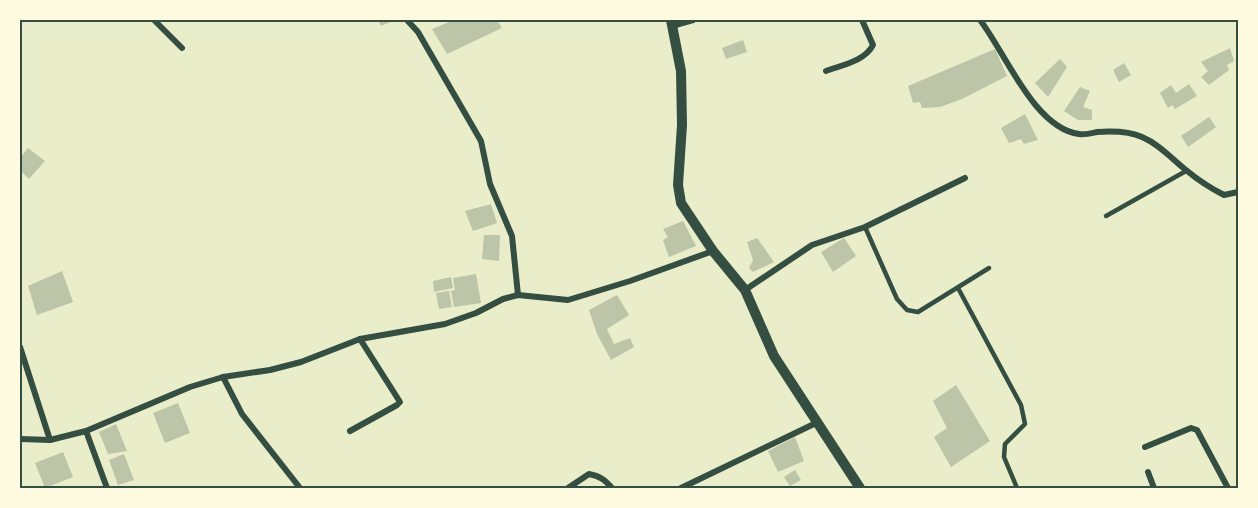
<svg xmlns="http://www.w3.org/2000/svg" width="1258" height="508" font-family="Raleway,sans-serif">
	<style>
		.building { fill: #bcc5a7 }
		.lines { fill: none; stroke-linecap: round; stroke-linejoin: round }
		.service { stroke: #344e41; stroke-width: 4.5 }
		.minor { stroke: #344e41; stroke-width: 6 }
		.tertiary { stroke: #344e41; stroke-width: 10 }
		.neatline { fill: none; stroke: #344e41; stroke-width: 2 }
	</style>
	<rect width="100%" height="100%" fill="#e9edc9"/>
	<g class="building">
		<polygon points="378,20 395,20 381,26"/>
		<polygon points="454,20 497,20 502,28 447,54 432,29"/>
		<polygon points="743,40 747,52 726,59 722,48"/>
		<polygon points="1230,48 1234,61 1227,65 1229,70 1209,85 1201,77 1208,71 1201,62"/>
		<polygon points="995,49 1007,76 962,99 940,107 922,108 920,102 913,103 908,86"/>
		<polygon points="1060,59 1067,67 1048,97 1035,83"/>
		<polygon points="1124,63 1131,75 1119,82 1113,70"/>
		<polygon points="1189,84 1197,96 1175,109 1172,105 1168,108 1160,93 1171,85 1176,93"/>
		<polygon points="1080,87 1090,91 1083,107 1092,110 1092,120 1078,120 1064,111"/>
		<polygon points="1025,114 1038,140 1024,144 1021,139 1009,143 1001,128"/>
		<polygon points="1209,117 1216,127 1188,147 1181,136"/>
		<polygon points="28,148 45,161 29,179 20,170 20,158"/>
		<polygon points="491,204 497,223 473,231 465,211"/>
		<polygon points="683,221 696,246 669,257 663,240 668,237 663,229"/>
		<polygon points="484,235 500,235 499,261 482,259"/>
		<polygon points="757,238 774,262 753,272 749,268 753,260 747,242"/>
		<polygon points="844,238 856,256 833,272 821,252"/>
		<polygon points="62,271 73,302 37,315 28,286"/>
		<polygon points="476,274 481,303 454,307 451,291 455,290 453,278"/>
		<polygon points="451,277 453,288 434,292 433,281"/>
		<polygon points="449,291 452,307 439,309 436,293"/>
		<polygon points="617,295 629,315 607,329 614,344 630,338 634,347 611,360 597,334 589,310"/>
		<polygon points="956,385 990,441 951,467 934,437 947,428 933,401"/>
		<polygon points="178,403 190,433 165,443 153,413"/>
		<polygon points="116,424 127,451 108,454 99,432"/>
		<polygon points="795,437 804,461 778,472 768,451"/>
		<polygon points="63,452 73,477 45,488 35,463"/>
		<polygon points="124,454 134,480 118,485 109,460"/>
		<polygon points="795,470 801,480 790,486 784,477"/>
	</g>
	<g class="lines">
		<g class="service">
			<polyline points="1106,216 1186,171"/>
			<polyline points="865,227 897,299 907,310 918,312 989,268"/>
			<polyline points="958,288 1021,405 1025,424 1005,444 1004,457 1017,488"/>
		</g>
		<g class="minor">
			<polyline points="154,20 182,48"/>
			<polyline points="407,20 418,32 481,141 490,184 512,236 518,295"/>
			<path d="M980,20C1005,52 1034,128 1079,134C1085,135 1092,133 1097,132C1112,131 1129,131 1142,137C1159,144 1172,159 1186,170C1198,180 1210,188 1224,195L1238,192"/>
			<polyline points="672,26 693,20"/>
			<path d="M826,71C842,65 865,61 873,45L862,20"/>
			<polyline points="745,290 812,245 865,227 965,178"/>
			<polyline points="20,347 50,440"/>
			<polyline points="223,377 242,414 300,488"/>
			<polyline points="86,431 107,488"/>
			<polyline points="350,431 397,405 400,402 360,339"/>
			<polyline points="20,439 50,440 86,431 190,387 223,377 270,370 301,362 360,339 445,324 476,313 503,299 518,295 568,300 630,281 713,251"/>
			<polyline points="1145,447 1191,428 1197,430 1228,488"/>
			<polyline points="1148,472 1154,488"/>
			<path d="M568,488L589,474C600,476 605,480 612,488"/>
			<polyline points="681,488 816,423"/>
		</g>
		<polyline class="tertiary" points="671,20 681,71 682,125 678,185 681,203 713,251 745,290 774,356 860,488"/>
	</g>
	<rect width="1258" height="508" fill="none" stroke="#fefae0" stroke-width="42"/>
	<rect x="21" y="21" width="1216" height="466" class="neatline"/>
</svg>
